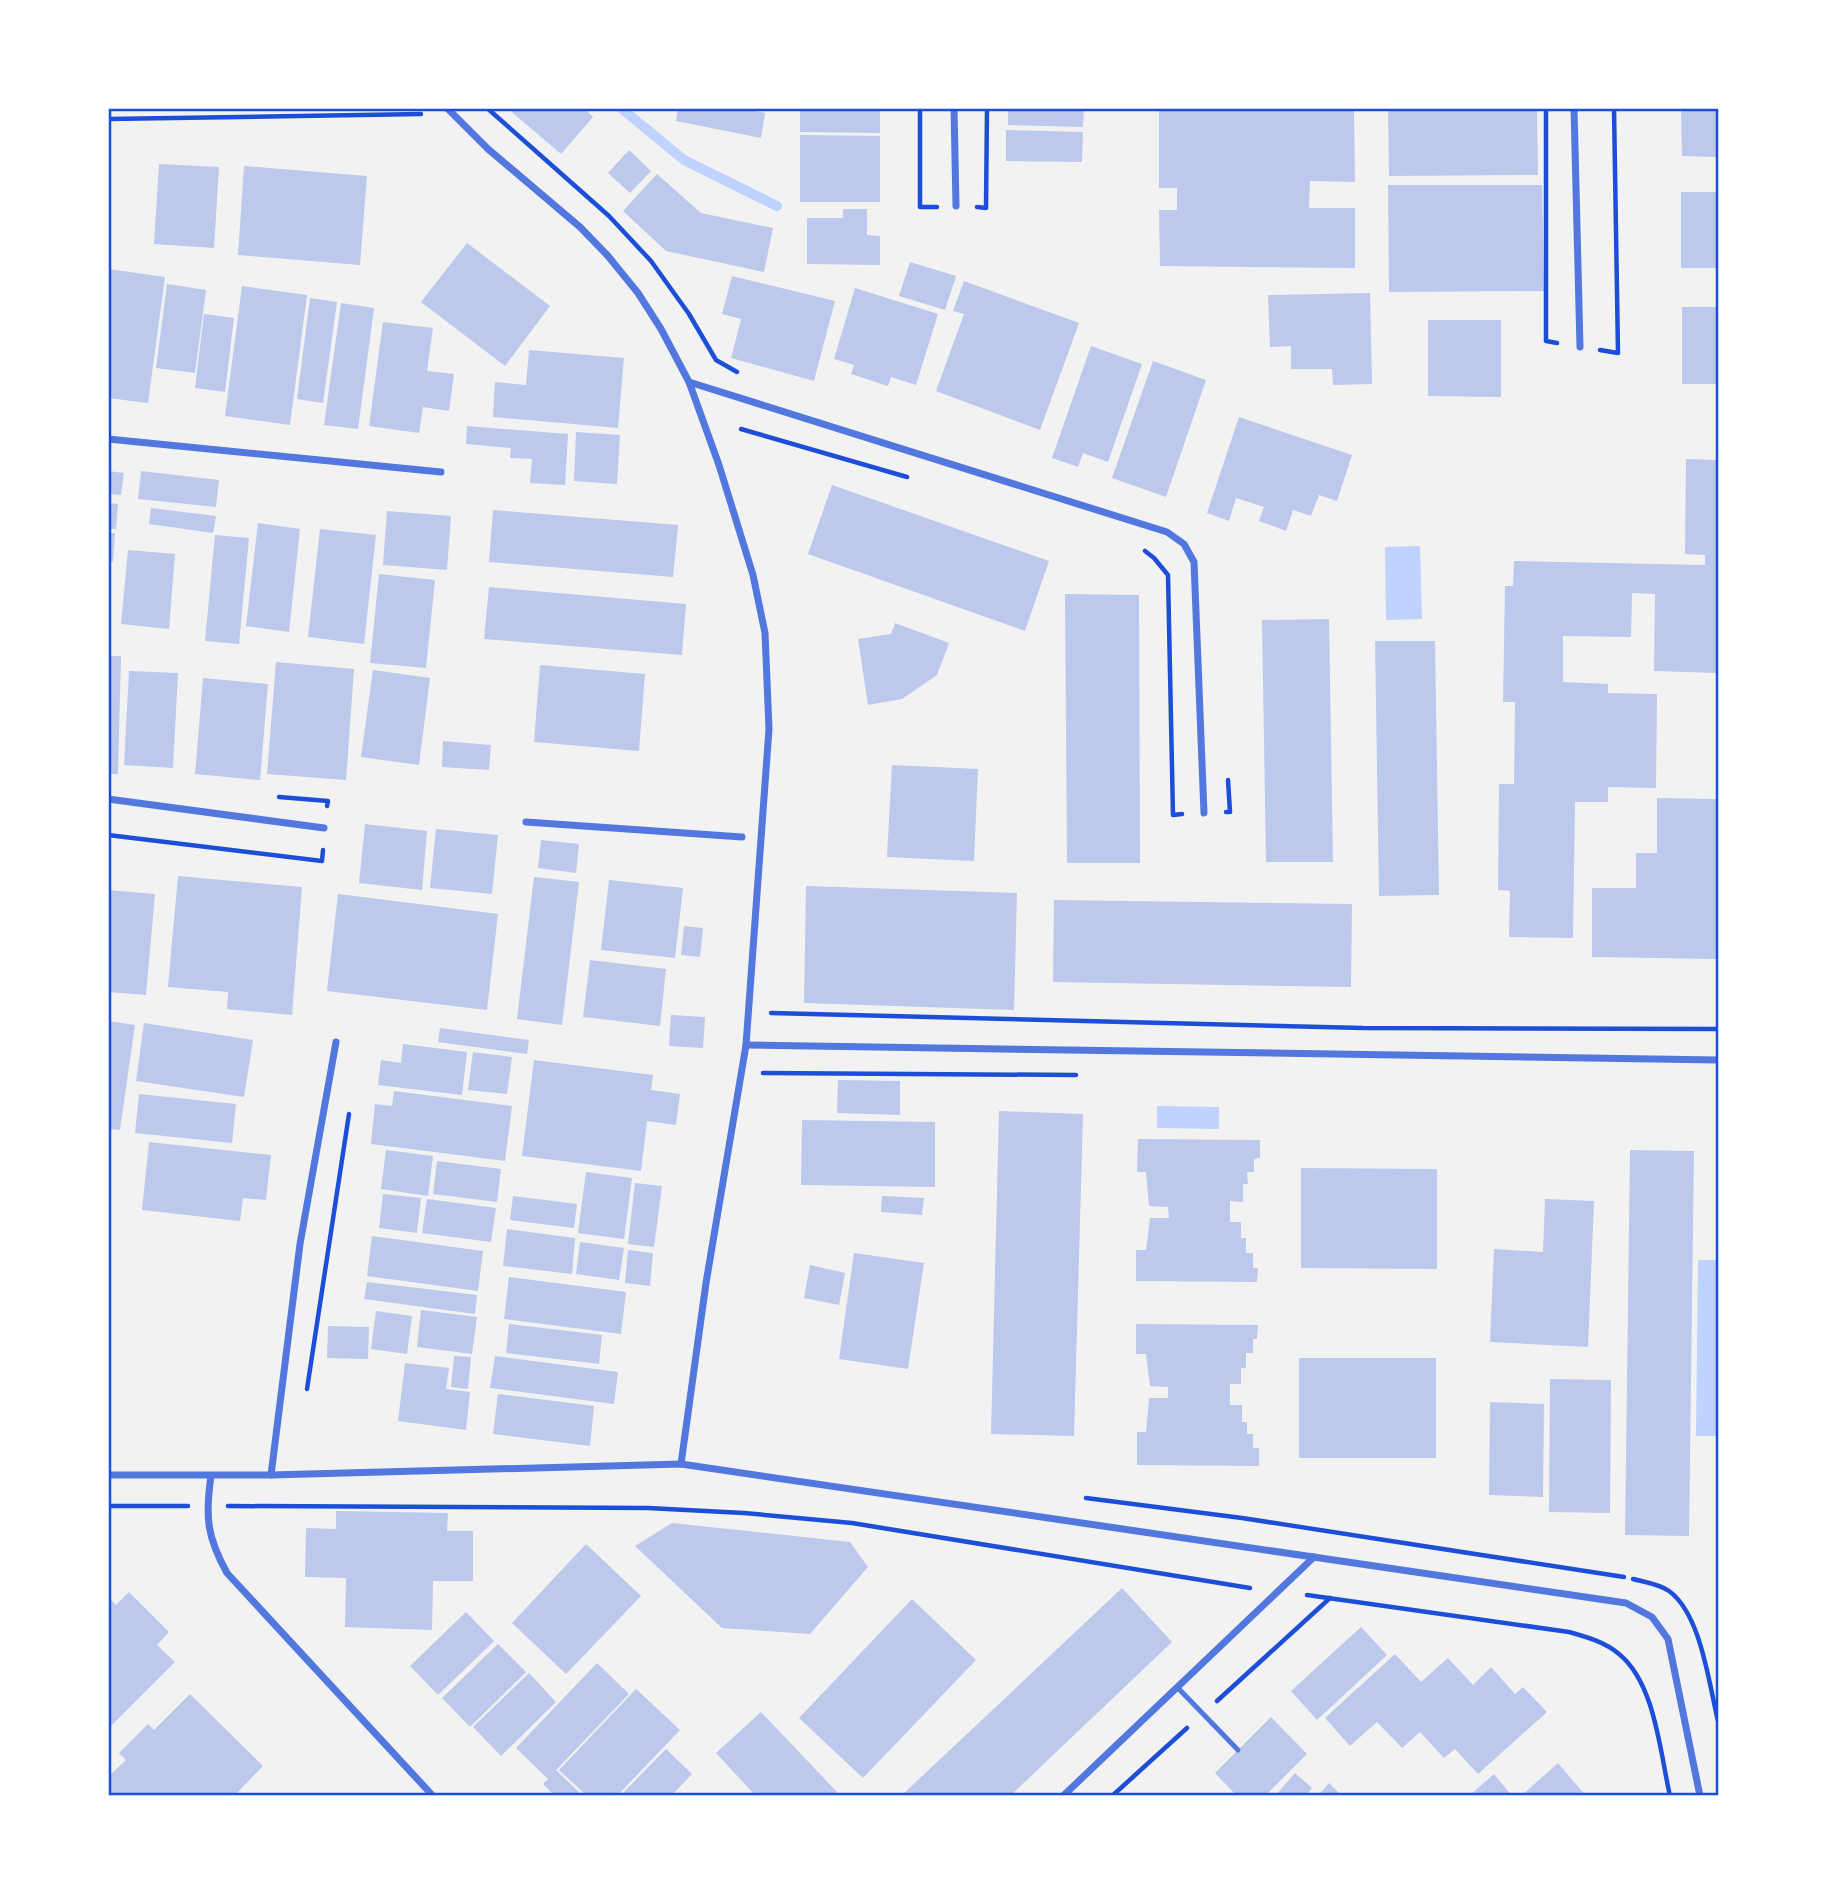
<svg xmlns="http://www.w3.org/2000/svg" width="1827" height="1904" font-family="'PT Serif',serif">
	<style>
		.water { fill: #bfd3fe }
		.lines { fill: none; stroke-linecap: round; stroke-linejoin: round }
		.stream { stroke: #bfd3fe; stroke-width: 10 }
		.building { fill: #bdc9ec }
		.path { stroke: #1d4ed8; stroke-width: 4.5 }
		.service { stroke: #5277de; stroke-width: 5 }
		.minor { stroke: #5277de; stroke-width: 7 }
		.neatline { fill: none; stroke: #1d4ed8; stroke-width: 2.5 }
	</style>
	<rect width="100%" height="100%" fill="#f2f2f2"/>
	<g class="water">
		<polygon points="1420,546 1422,619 1386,620 1385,547"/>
		<polygon points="1157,1106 1219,1107 1219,1129 1157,1128"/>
		<polygon points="1698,1260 1718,1260 1718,1436 1696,1436"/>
	</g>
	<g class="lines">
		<polyline class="stream" points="621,108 684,160 777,206"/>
	</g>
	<g class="building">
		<polygon points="507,108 584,108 593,117 561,154"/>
		<polygon points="678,108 742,108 765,113 761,138 676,121"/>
		<polygon points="800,108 880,108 880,133 800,132"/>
		<polygon points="1008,108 1084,108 1083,127 1008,125"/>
		<polygon points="1159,108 1354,110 1355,182 1310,181 1309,208 1355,208 1355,268 1160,266 1159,210 1177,210 1177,188 1159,188"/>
		<polygon points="1388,108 1537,108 1538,175 1389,176"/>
		<polygon points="1681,108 1718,108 1718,157 1682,156"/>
		<polygon points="1006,130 1083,132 1082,162 1006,161"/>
		<polygon points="800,135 880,136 880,202 800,202"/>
		<polygon points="629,150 651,171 630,193 608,173"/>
		<polygon points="159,164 219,167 214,248 154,244"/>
		<polygon points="244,166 367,176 360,265 238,255"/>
		<polygon points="657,174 701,213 773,228 764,272 666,251 623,211"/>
		<polygon points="1388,185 1542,185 1544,291 1389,292"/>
		<rect x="1681" y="192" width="37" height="76"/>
		<polygon points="843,209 867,209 867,235 880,236 880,265 807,264 807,218 843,218"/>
		<polygon points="467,243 550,306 505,366 421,302"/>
		<polygon points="910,262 956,276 945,310 899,296"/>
		<polygon points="108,269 165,277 148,403 108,398"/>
		<polygon points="732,276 835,301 814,381 731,358 741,319 722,314"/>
		<polygon points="964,281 1079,323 1040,430 936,391 964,314 953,311"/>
		<polygon points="167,284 206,290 195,373 156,368"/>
		<polygon points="242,286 307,295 290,425 225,416"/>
		<polygon points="855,288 938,314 916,385 891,377 888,386 851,374 854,365 834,359"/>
		<polygon points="1370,293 1372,384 1333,385 1332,369 1291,369 1291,346 1270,347 1268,295"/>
		<polygon points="310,298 337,302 323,403 297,399"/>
		<polygon points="341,303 374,308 358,429 324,425"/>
		<rect x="1682" y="307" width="36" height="77"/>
		<polygon points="204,314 234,318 225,392 195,388"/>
		<polygon points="1428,320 1501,320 1501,397 1428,396"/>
		<polygon points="383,322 433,328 427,371 454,374 449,411 423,407 419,433 369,426"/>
		<polygon points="1091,346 1142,364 1108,462 1083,453 1078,467 1052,458"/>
		<polygon points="529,350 624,358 618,428 493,417 495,382 526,385"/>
		<polygon points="1153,361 1206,380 1166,497 1112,478"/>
		<polygon points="1239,417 1352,455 1337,501 1319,495 1311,516 1293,510 1286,531 1259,521 1264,507 1236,498 1229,521 1207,513"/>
		<polygon points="467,426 568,434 565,485 530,483 532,459 510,458 511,448 466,444"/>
		<polygon points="576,432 620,435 617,484 574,481"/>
		<polygon points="1686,459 1718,460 1718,673 1654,671 1655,594 1632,593 1631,637 1563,636 1563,682 1608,684 1608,693 1657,694 1656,788 1608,787 1608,802 1575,802 1573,938 1509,937 1510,891 1498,890 1499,784 1514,784 1515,702 1503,702 1505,586 1513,586 1514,561 1705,565 1705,555 1685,554"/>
		<polygon points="108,471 124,473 121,495 108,494"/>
		<polygon points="141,471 219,480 216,507 138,499"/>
		<polygon points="832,485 1049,561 1025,631 808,554"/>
		<polygon points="108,503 118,504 116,529 108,529"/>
		<polygon points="151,508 216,516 213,533 149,524"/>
		<polygon points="493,510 678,525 673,577 489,562"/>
		<polygon points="387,511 451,516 447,570 383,565"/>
		<polygon points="258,523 300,529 289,632 246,626"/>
		<polygon points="320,529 376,535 364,644 308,637"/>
		<polygon points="108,533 115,533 113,562 108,562"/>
		<polygon points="215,535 249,538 239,644 205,641"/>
		<polygon points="128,550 175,554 169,629 121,624"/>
		<polygon points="379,574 435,580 426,668 370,663"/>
		<polygon points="489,587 686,604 682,655 484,639"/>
		<polygon points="1065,594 1139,595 1140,863 1067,863"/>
		<polygon points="1329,619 1333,862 1266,862 1262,620"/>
		<polygon points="895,623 949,643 937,675 902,699 868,705 858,639 891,634"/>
		<polygon points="1375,641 1435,641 1439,895 1379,896"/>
		<polygon points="108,656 121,656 118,774 108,774"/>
		<polygon points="276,662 354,669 346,780 267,774"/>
		<polygon points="540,665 645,674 639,751 534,742"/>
		<polygon points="373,670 430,678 419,765 361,757"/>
		<polygon points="129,671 178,673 173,768 124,765"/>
		<polygon points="203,678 268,684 260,780 195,774"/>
		<polygon points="443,741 491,745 489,770 442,767"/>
		<polygon points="892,765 978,769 974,861 887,857"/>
		<polygon points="1657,798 1718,799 1718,959 1592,957 1592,888 1636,888 1636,853 1657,853"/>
		<polygon points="365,824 427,831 422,890 359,883"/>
		<polygon points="436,829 498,835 492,894 430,888"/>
		<polygon points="541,840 579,844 576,873 538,868"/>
		<polygon points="178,876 302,887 292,1015 227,1009 228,992 168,987"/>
		<polygon points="534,877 579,882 562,1025 517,1019"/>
		<polygon points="609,880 683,888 675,958 601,950"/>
		<polygon points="806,886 1017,893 1014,1010 804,1003"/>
		<polygon points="108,890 155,894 146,995 108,992"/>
		<polygon points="338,894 498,914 487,1010 327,991"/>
		<polygon points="1054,900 1352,904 1351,987 1053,982"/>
		<polygon points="684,926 703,928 700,957 681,955"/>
		<polygon points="590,960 666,969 660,1026 583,1017"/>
		<polygon points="671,1015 705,1017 703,1048 669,1046"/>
		<polygon points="108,1021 135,1025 120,1130 108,1129"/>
		<polygon points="144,1023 253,1040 244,1097 136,1081"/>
		<polygon points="440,1028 529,1040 527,1054 438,1042"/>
		<polygon points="403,1044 467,1052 462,1095 378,1085 381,1060 401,1063"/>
		<polygon points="473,1052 512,1057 507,1094 468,1090"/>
		<polygon points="534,1060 653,1075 651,1090 680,1094 676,1125 647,1121 641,1171 522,1156"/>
		<polygon points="838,1080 900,1081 900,1115 837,1113"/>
		<polygon points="394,1091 512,1106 505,1161 371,1144 375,1104 392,1106"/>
		<polygon points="139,1094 236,1104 232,1143 135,1133"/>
		<polygon points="999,1111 1083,1114 1074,1436 991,1434"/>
		<polygon points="802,1120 935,1122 935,1187 801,1185"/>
		<polygon points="1138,1139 1260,1140 1260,1158 1254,1159 1254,1172 1247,1172 1248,1184 1243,1184 1243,1202 1230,1201 1230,1222 1241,1222 1241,1238 1246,1238 1246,1253 1253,1253 1253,1268 1258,1268 1257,1282 1136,1281 1136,1250 1146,1250 1150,1218 1169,1218 1168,1207 1149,1206 1146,1172 1137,1172"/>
		<polygon points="149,1142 271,1155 266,1200 243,1198 240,1221 142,1210"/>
		<polygon points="386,1150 433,1156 428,1196 381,1189"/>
		<polygon points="1630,1150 1694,1151 1689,1536 1625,1535"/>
		<polygon points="437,1161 501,1169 497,1202 433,1194"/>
		<polygon points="1301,1168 1437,1169 1437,1269 1301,1268"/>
		<polygon points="586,1172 632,1178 624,1239 578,1233"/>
		<polygon points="635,1183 662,1186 654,1247 628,1244"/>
		<polygon points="383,1194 421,1198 417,1233 379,1228"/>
		<polygon points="513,1196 577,1204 574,1228 510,1220"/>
		<polygon points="882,1196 924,1198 922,1215 881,1212"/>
		<polygon points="427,1199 496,1208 491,1242 422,1233"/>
		<polygon points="1545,1199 1594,1201 1588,1347 1490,1342 1494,1249 1543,1252"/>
		<polygon points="507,1229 575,1238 572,1274 503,1266"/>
		<polygon points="372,1236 483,1251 478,1291 367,1276"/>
		<polygon points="580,1242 624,1248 619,1280 576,1274"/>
		<polygon points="628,1250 653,1253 650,1286 625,1283"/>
		<polygon points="854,1253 924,1263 908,1369 839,1359"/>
		<polygon points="810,1265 845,1273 839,1305 804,1298"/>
		<polygon points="509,1277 626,1292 621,1334 504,1319"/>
		<polygon points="367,1282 477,1295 475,1314 364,1299"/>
		<polygon points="421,1310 477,1317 472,1354 417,1347"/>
		<polygon points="376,1311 412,1316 407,1354 371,1349"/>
		<polygon points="509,1324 602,1335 599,1364 506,1353"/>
		<polygon points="1136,1324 1258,1325 1257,1339 1253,1339 1253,1353 1246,1353 1246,1368 1241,1368 1241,1384 1230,1384 1230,1405 1242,1405 1242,1422 1247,1422 1247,1434 1253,1434 1253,1448 1259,1448 1259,1466 1137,1465 1137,1432 1146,1432 1149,1398 1168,1398 1168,1387 1150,1386 1146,1354 1136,1354"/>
		<polygon points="328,1326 369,1327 368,1359 327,1358"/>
		<polygon points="454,1356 471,1357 468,1389 451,1387"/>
		<polygon points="495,1356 618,1372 614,1404 490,1388"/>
		<rect x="1299" y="1358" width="137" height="100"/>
		<polygon points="405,1363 449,1368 446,1389 470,1392 466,1430 398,1421"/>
		<polygon points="1550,1379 1611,1380 1610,1513 1549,1512"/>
		<polygon points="498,1394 594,1406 590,1446 493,1434"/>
		<polygon points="1490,1402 1544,1404 1543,1497 1489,1495"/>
		<polygon points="336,1511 448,1513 447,1531 473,1531 473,1581 433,1581 432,1630 345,1627 346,1578 305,1577 306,1528 336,1529"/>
		<polygon points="672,1523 850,1542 868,1567 810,1634 722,1628 635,1546"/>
		<polygon points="586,1544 641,1596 566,1674 512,1623"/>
		<polygon points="1122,1588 1172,1642 1010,1796 901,1796"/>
		<polygon points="129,1592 169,1632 157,1645 175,1662 108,1729 108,1597 116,1605"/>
		<polygon points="912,1599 976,1660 863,1778 799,1718"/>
		<polygon points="466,1612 494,1641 438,1695 410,1666"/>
		<polygon points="1361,1627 1387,1655 1317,1720 1291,1691"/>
		<polygon points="498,1644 526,1672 470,1727 442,1698"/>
		<polygon points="1395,1654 1421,1682 1448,1658 1473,1685 1491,1667 1515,1694 1523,1687 1547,1712 1478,1774 1455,1749 1444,1758 1420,1732 1402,1748 1377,1722 1350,1746 1325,1718"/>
		<polygon points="597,1663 629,1694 556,1770 583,1796 555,1796 543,1784 548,1779 516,1748"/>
		<polygon points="529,1673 556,1702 501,1756 473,1727"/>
		<polygon points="636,1689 680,1730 617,1796 587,1796 559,1770"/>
		<polygon points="190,1694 263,1766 234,1796 108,1796 108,1777 126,1760 119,1753 148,1724 154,1730"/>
		<polygon points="761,1712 837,1792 833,1796 756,1796 716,1753"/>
		<polygon points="1271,1717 1307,1754 1265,1796 1237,1796 1215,1773"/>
		<polygon points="666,1749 692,1774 671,1796 620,1796"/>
		<polygon points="1558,1763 1586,1796 1521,1796"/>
		<polygon points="1295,1773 1312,1788 1306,1796 1275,1796"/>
		<polygon points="1494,1774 1512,1796 1469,1796"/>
		<polygon points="1329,1783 1342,1796 1318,1796"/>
	</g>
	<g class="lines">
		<g class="path">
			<polyline points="487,108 609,216 651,261 689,314 716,360 737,372"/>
			<polyline points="920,108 920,207 937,207"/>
			<polyline points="1546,108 1546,341 1557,343"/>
			<polyline points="108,119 421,114"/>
			<polyline points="977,207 986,208 987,108"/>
			<polyline points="1600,350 1618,353 1614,108"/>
			<polyline points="741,429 907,477"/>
			<polyline points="1145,551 1154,558 1168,575 1173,815 1182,814"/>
			<polyline points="279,797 328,801 327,806"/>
			<polyline points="1226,812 1230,812 1228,780"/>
			<polyline points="108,835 322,861 323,850"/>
			<polyline points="771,1013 1363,1028 1718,1029"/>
			<polyline points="763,1073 1076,1075"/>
			<polyline points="307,1389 349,1114"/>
			<polyline points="1086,1498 1242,1518 1624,1577"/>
			<polyline points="108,1506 188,1506"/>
			<polyline points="228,1506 648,1508 744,1513 852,1523 1250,1588"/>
			<path d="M1633,1579C1644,1582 1659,1584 1669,1591C1701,1614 1709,1684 1718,1721"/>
			<path d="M1307,1595L1569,1632C1587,1637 1605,1642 1619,1654C1655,1683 1660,1752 1670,1796"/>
			<polyline points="1217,1701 1330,1598"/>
			<polyline points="1112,1796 1187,1728"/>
		</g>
		<polyline class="service" points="1177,1687 1238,1750"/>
		<g class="minor">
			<polyline points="447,108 488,149 580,227 608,256 638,293 661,329 689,382 719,465 753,575 765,633 769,729 746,1045 706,1283 681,1464"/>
			<polyline points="954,108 956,206"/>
			<polyline points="1574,108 1580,347"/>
			<polyline points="689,382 1167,532 1184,544 1194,562 1204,813"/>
			<polyline points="108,439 441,472"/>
			<polyline points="108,799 324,828"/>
			<polyline points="526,822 742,837"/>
			<polyline points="746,1045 1718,1060"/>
			<polyline points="108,1475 271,1475 681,1464 1626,1603 1652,1617 1668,1639 1700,1796"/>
			<polyline points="271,1475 300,1244 336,1042"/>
			<path d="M211,1476C205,1517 207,1537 227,1573L433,1796"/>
			<polyline points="1063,1796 1314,1557"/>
		</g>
	</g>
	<rect width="1827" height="1904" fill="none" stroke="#ffffff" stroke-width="220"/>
	<rect x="110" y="110" width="1607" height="1684" class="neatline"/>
</svg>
